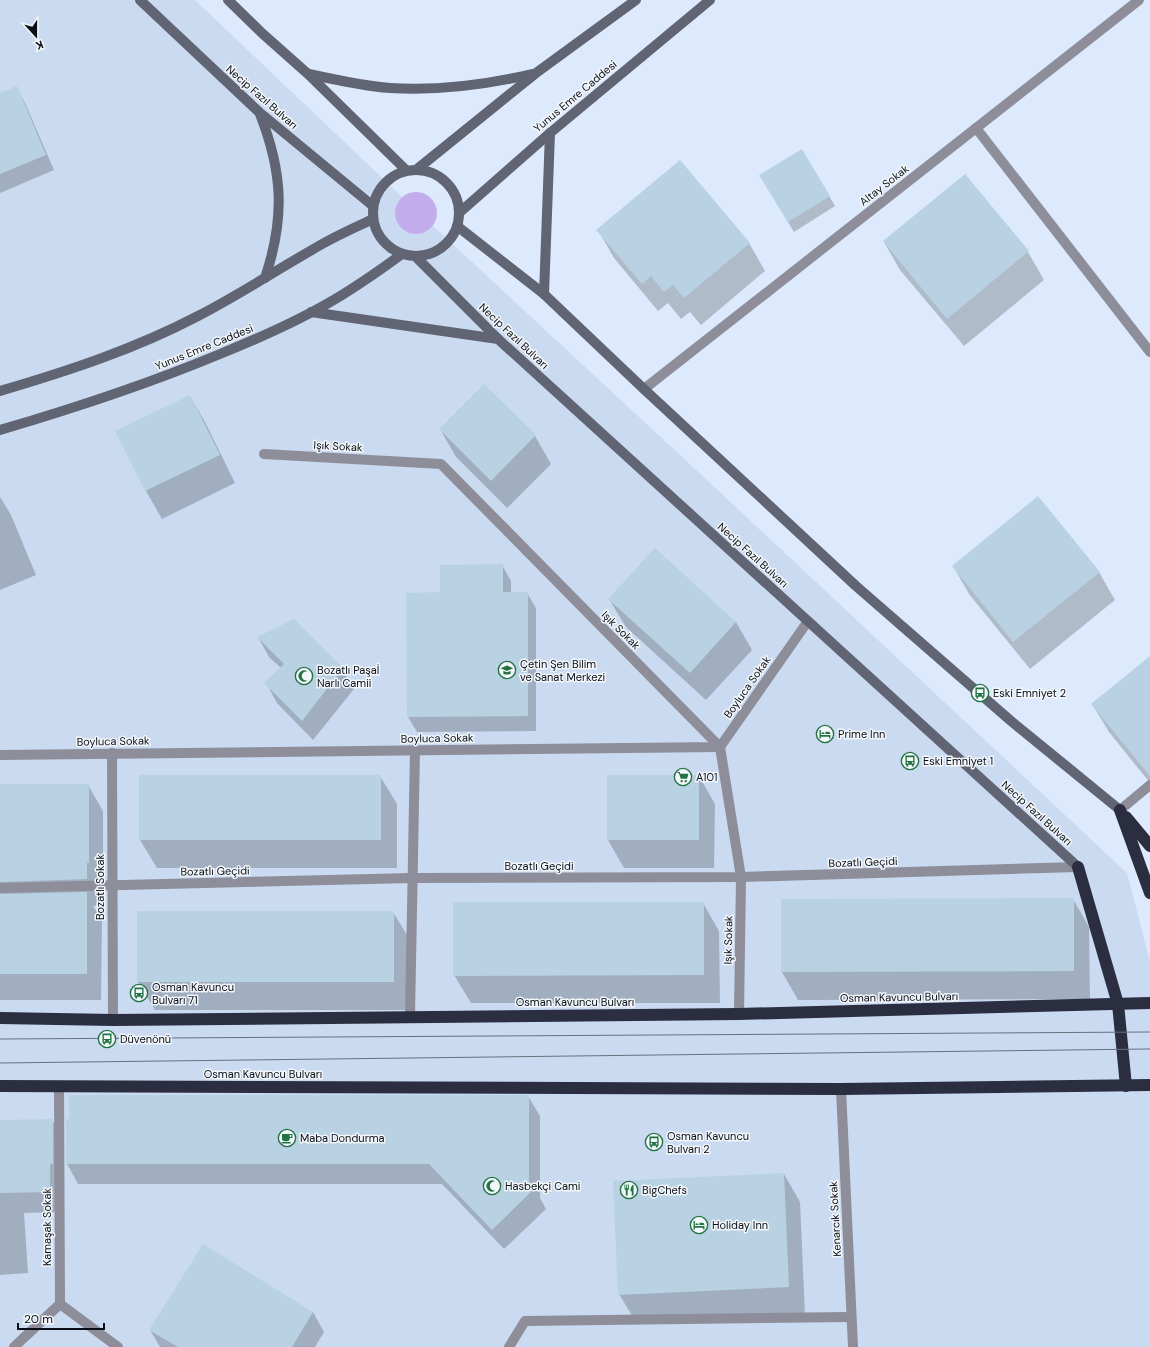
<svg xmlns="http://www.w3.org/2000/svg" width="1150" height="1347" font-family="'DM Sans',sans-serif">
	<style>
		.built { fill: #cadaf1 }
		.grass { fill: #c2aceb }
		.shadow { fill: #0003 }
		.building { fill: #b9d2e3 }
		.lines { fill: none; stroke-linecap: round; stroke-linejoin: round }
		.street { stroke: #8d8e99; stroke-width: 10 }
		.secondary { stroke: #616473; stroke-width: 10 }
		.highway { stroke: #2b2d41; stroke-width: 12 }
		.tram { stroke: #68707d; stroke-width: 1 }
		.labels { text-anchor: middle; stroke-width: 3; stroke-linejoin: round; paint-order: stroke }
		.street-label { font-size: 11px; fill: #090e16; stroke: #f3f7fb }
		.poi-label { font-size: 11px; fill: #090e16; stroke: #f3f7fb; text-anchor: start }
	</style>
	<rect width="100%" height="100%" fill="#ddeafd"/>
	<polygon class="built" points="0,0 195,0 418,212 693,467 1127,873 1150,961 1150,1347 0,1347"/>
	<circle class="grass" cx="416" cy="213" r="21"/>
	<g class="shadow">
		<polygon points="16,87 25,103 54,170 0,193 0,94"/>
		<polygon points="965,175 1028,252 1044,280 964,346 900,270 884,242"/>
		<polygon points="766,186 829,196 835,206 794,232"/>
		<polygon points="598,230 749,243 765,271 701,325 690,312 681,319 668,303 658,311 614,258"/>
		<polygon points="190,396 206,424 235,483 162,519 146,491 117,432"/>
		<polygon points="440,429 535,436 551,464 507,508 456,457"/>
		<polygon points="0,497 11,515 36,575 0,590"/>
		<polygon points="502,565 511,581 511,593 527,593 536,608 536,731 417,732 408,717 407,594 441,593"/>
		<polygon points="953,566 1099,572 1115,600 1030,669 969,594"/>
		<polygon points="609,599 736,622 752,650 706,700 626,627"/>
		<polygon points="258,637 342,669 354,689 313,740 277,703 266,683 281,668 269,657"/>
		<polygon points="1150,657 1150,783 1109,732 1092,704"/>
		<polygon points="380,776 397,804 397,868 157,868 140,840"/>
		<polygon points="699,776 715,804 714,868 624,868 608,840"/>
		<polygon points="0,785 88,785 103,811 103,889 102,889 102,905 93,906 102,920 101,1000 0,1000"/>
		<polygon points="1073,899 1089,927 1090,999 798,1000 782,972"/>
		<polygon points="703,903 719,931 720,1003 471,1003 454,975"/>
		<polygon points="393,912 410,940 410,1010 155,1010 138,982"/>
		<polygon points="528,1096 540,1116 540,1198 546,1209 504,1249 442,1184 78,1184 67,1164 67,1120"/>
		<polygon points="52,1120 64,1140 61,1212 24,1213 28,1273 0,1275 0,1121"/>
		<polygon points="784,1174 800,1202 805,1315 636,1322 619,1294"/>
		<polygon points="313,1312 324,1332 315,1347 160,1347 150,1330"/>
	</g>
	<g class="building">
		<polygon points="17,86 46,155 0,174 0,93"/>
		<polygon points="802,149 830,196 788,222 759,175"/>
		<polygon points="680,160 750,243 684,298 673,285 664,292 651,276 642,284 596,230"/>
		<polygon points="965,174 1029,251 947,319 883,241"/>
		<polygon points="484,384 536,435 491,481 439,429"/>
		<polygon points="190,395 220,455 145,491 115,431"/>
		<polygon points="1038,496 1100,572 1013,642 952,566"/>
		<polygon points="655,548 736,622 690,673 608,599"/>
		<polygon points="503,564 503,592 528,592 528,716 407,717 406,593 440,592 440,565"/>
		<polygon points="294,619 343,668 302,721 264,683 284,664 257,637"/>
		<polygon points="1150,656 1150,776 1091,704"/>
		<rect x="139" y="775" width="242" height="65"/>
		<rect x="607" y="775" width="92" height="65"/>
		<polygon points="0,784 89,784 89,863 87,863 87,879 0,882"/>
		<polygon points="87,892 87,974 0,974 0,894"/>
		<polygon points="1074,898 1074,971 781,972 781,899"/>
		<polygon points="453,902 704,902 704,975 453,976"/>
		<rect x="137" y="911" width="257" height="71"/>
		<polygon points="69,1095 529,1095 529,1181 535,1188 492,1230 429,1164 66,1164 66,1119 69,1119"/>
		<polygon points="53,1119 53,1164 50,1164 50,1192 0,1193 0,1120"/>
		<polygon points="784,1173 789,1287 618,1295 613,1181"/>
		<polygon points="203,1244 313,1312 292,1347 178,1347 149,1330"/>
	</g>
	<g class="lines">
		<g class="street">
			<polyline points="976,128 1150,352"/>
			<polyline points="644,389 1139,0"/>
			<polyline points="264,454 441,464 720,747 741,877 739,1014"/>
			<polyline points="112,753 113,1020"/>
			<polyline points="0,755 720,747 808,621"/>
			<polyline points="1120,810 1150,785"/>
			<polyline points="0,888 412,878 741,877 1078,867"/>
			<polyline points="410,1016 415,750"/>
			<polyline points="841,1089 853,1347"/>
			<polyline points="60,1304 118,1347"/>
			<polyline points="14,1347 60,1304 59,1086"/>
			<polyline points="509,1347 525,1321 851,1317"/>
		</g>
		<g class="secondary">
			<polyline points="140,0 259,112 373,206"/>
			<polyline points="228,0 263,34 308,74 406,170"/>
			<path d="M309,74C336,80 363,86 390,88C438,91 485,85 532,74"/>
			<path d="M260,114C283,173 285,218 265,278"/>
			<circle cx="416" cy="213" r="43"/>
			<polyline points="416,170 536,73 636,0"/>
			<polyline points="459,213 550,133 710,0"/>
			<polyline points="457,226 544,294 644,389 856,586 1011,721 1120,810"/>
			<polyline points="415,256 498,339 1078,867"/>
			<polyline points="544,294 550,133"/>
			<polyline points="311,312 498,339"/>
			<path d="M0,391C68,371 135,349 198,316C241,294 281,267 324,243C340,234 356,227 373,219"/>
			<path d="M0,430C75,408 148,384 220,354C262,337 303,319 342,295C363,282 383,268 402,254"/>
		</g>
		<g class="highway">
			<polyline points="1120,810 1150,893"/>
			<polyline points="1126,817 1150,846"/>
			<polyline points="1078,867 1118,1004 1126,1086"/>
			<polyline points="0,1018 113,1020 739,1014 1150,1003"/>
			<polyline points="0,1086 841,1089 1150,1085"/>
		</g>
		<g class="tram">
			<polyline points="0,1039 1150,1032"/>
			<polyline points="0,1063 1150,1049"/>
		</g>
	</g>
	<defs>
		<symbol id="school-ring" viewBox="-11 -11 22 22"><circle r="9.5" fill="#f3f7fb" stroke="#237242" stroke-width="1.5"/><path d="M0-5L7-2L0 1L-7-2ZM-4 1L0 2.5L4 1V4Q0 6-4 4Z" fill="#237242"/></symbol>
		<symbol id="mosque-ring" viewBox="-11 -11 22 22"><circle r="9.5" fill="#f3f7fb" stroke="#237242" stroke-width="1.5"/><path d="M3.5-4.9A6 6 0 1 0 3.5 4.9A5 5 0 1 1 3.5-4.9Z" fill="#237242"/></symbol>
		<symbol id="bus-ring" viewBox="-11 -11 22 22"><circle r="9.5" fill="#f3f7fb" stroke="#237242" stroke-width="1.5"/><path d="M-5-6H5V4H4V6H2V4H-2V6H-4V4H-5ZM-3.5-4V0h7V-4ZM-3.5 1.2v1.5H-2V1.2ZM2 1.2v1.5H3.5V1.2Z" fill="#237242"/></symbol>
		<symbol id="hotel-ring" viewBox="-11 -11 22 22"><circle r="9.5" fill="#f3f7fb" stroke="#237242" stroke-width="1.5"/><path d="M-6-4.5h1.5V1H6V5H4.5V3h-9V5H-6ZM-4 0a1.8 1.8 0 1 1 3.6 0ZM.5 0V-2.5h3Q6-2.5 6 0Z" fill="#237242"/></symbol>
		<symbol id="supermarket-ring" viewBox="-11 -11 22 22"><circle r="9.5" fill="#f3f7fb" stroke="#237242" stroke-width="1.5"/><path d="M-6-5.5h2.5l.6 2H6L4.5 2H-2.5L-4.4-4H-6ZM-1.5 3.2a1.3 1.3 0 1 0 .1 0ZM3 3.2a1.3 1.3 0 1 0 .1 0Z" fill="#237242"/></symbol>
		<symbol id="cafe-ring" viewBox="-11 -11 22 22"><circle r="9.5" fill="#f3f7fb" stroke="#237242" stroke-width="1.5"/><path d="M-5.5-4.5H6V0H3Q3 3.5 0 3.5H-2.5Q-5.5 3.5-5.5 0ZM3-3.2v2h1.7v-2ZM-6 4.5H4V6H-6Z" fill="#237242"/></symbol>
		<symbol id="restaurant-ring" viewBox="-11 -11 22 22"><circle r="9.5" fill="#f3f7fb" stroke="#237242" stroke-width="1.5"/><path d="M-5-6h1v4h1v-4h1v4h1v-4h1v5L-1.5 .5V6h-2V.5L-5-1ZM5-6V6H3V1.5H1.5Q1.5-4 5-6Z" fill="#237242"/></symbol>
	</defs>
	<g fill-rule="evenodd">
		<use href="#school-ring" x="497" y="660" width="20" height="20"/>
		<use href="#mosque-ring" x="294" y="666" width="20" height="20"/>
		<use href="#bus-ring" x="970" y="683" width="20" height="20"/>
		<use href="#hotel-ring" x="815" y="724" width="20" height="20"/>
		<use href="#bus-ring" x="900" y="751" width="20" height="20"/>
		<use href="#supermarket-ring" x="673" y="767" width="20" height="20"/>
		<use href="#bus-ring" x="129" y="983" width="20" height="20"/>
		<use href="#bus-ring" x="97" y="1029" width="20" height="20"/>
		<use href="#cafe-ring" x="277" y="1128" width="20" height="20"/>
		<use href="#bus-ring" x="644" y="1132" width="20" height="20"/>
		<use href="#mosque-ring" x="482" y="1176" width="20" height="20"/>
		<use href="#restaurant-ring" x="619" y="1180" width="20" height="20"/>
		<use href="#hotel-ring" x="689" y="1215" width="20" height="20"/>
	</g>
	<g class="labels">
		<g class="street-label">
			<text transform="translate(575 96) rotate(-40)" y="4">Yunus Emre Caddesi</text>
			<text transform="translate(262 97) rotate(41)" y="4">Necip Fazıl Bulvarı</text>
			<text transform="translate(884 185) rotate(-38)" y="4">Altay Sokak</text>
			<text transform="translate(514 336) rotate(43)" y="4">Necip Fazıl Bulvarı</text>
			<text transform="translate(204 347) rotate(-22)" y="4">Yunus Emre Caddesi</text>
			<text transform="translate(338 446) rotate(3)" y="4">Işık Sokak</text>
			<text transform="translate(753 555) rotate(42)" y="4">Necip Fazıl Bulvarı</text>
			<text transform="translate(621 630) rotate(45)" y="4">Işık Sokak</text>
			<text transform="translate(747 687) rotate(-55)" y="4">Boyluca Sokak</text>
			<text transform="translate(437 738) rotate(-1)" y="4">Boyluca Sokak</text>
			<text transform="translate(113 741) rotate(-1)" y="4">Boyluca Sokak</text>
			<text transform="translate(1037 813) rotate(42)" y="4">Necip Fazıl Bulvarı</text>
			<text transform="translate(863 862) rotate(-2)" y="4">Bozatlı Geçidi</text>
			<text x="539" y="870">Bozatlı Geçidi</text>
			<text transform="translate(215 871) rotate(-1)" y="4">Bozatlı Geçidi</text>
			<text transform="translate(100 887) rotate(-90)" y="4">Bozatlı Sokak</text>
			<text transform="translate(728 940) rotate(-89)" y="4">Işık Sokak</text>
			<text transform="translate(899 997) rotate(-1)" y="4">Osman Kavuncu Bulvarı</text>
			<text x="575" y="1006">Osman Kavuncu Bulvarı</text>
			<text x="263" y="1078">Osman Kavuncu Bulvarı</text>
			<text transform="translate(835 1219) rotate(-93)" y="4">Kenarcık Sokak</text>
			<text transform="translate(47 1227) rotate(-90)" y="4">Kamaşak Sokak</text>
		</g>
		<g class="poi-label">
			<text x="520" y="668">Çetin Şen Bilim<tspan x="520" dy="13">ve Sanat Merkezi</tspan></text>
			<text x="317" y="674">Bozatlı Paşaİ<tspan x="317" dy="13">Narlı Camii</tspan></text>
			<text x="993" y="697">Eski Emniyet 2</text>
			<text x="838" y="738">Prime Inn</text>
			<text x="923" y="765">Eski Emniyet 1</text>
			<text x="696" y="781">A101</text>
			<text x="152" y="991">Osman Kavuncu<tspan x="152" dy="13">Bulvarı 71</tspan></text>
			<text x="120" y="1043">Düvenönü</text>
			<text x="667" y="1140">Osman Kavuncu<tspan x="667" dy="13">Bulvarı 2</tspan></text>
			<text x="300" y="1142">Maba Dondurma</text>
			<text x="505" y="1190">Hasbekçi Cami</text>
			<text x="642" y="1194">BigChefs</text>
			<text x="712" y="1229">Holiday Inn</text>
		</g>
	</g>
	<g transform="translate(36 36) rotate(159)" stroke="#f3f7fb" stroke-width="3" paint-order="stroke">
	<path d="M0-3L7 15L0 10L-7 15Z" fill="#090e16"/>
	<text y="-6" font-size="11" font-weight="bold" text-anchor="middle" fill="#090e16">K</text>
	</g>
	<path d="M18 1323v6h86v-6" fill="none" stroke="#090e16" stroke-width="2"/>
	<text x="24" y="1323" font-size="12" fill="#090e16" stroke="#f3f7fb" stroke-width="3" paint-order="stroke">20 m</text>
</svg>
